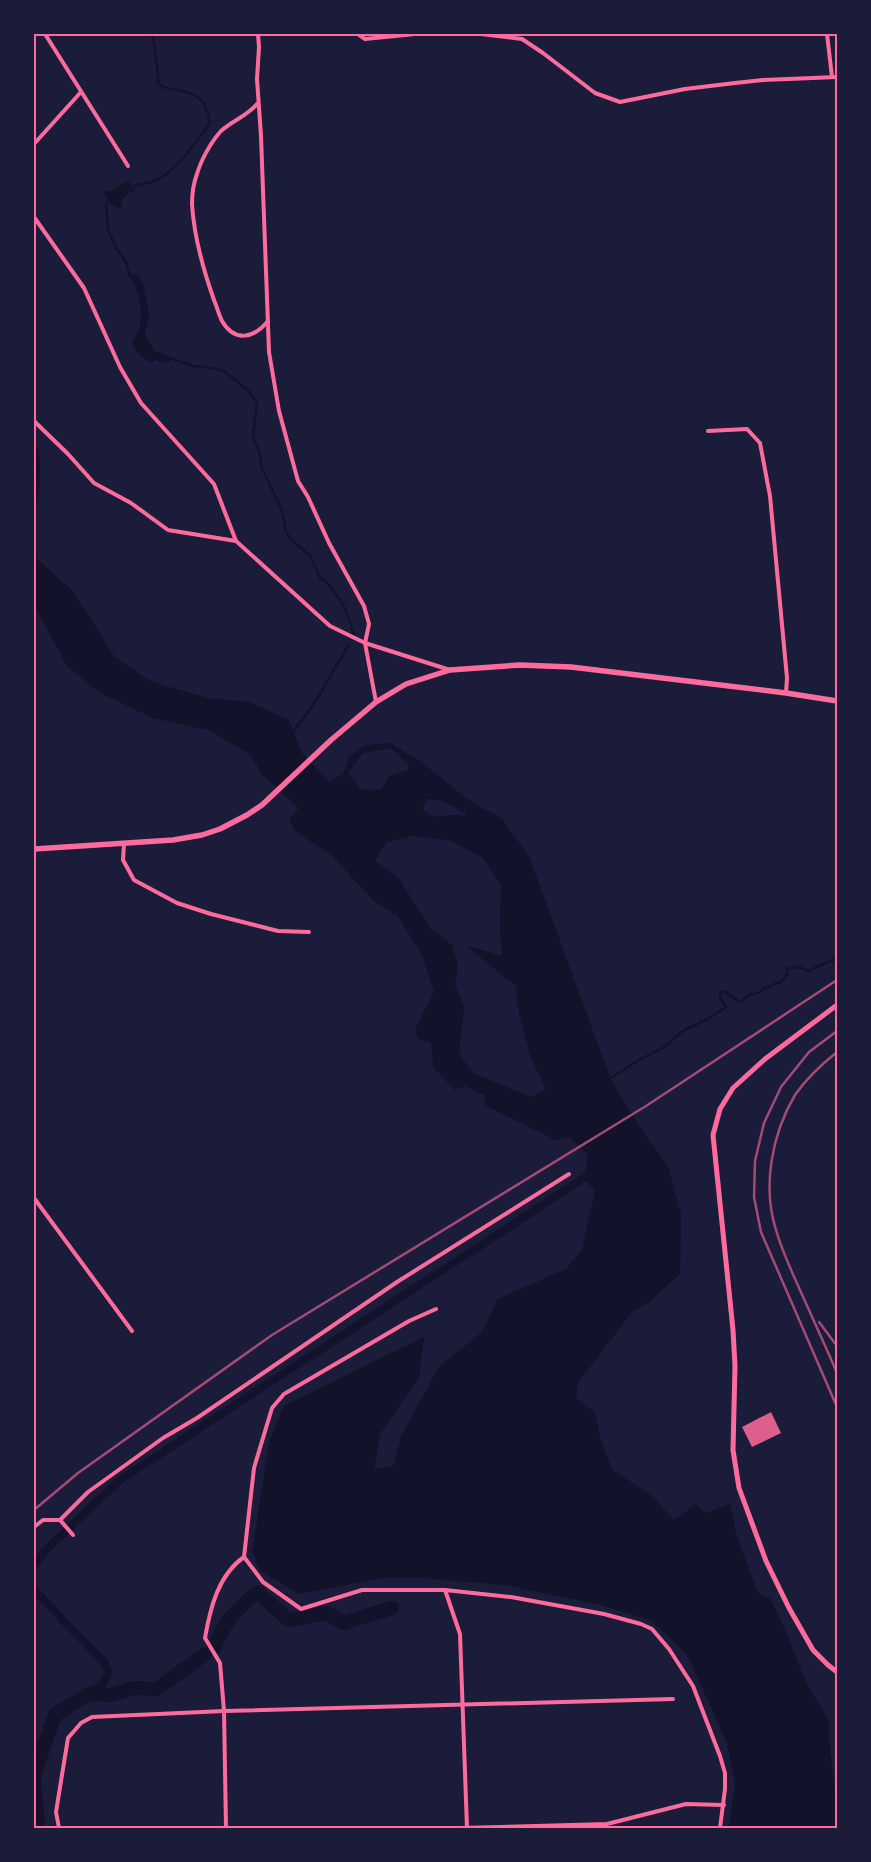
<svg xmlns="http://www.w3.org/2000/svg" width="871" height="1862" font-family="Raleway,sans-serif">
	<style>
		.water { fill: #12122b; fill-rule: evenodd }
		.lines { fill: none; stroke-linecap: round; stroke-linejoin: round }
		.stream { stroke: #12122b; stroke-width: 2.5 }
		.canal { stroke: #12122b; stroke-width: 8 }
		.river { stroke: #12122b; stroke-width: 14 }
		.building { fill: #dd5f8e }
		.minor { stroke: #ff6b9d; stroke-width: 4 }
		.secondary { stroke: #ff6b9d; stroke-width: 5 }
		.primary { stroke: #ff6b9d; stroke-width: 5.5 }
		.rail { stroke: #a44b75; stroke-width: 2.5 }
		.neatline { fill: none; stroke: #ff6b9d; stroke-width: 2 }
	</style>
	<rect width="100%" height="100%" fill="#1b1b3a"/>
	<g class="water">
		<polygon points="128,181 135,191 129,193 122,199 122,206 120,208 109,204 104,192 110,191"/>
		<path d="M126,273L138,274L143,284L149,316L145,334L155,351L176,359L160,363L157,360L151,362C142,357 135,353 132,342C147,324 142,289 126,273Z"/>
		<path d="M34,440C46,459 37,497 35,519L34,520Z"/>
		<path d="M34,543L37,559L73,591L114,656L152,682L208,698L249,702L288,719L302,753L329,782L343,773L349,757L366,745L390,743L419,760L467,799L502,819L529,856L611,1080L643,1132L668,1166L681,1214L680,1274L649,1302L632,1312L578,1383L576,1398L595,1412L601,1441L612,1469L653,1497L674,1520L696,1504L705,1513L730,1504L737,1537L758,1593L770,1598L784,1627L804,1678L828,1719L833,1779L837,1798V1828H729L735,1783L727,1743L687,1654L650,1620L600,1605L506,1585L421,1578H381L299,1594L260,1571L252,1552L269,1442L284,1406L424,1337L419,1378L380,1434L374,1469L393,1466L401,1436L439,1367L482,1332L498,1299L566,1269L582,1249L595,1191L584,1178L588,1155L570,1137L556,1140L486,1106L484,1095L465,1086L455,1090L433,1067L431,1043L419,1040L415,1029L434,992L422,955L398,916L373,900L331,855L295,831L289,820L299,808L264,777L250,754L208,730L153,718L100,693L67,666L34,605ZM391,748L409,765V768L406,771L390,775L381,790L361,789L348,773L363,753ZM427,799L443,801L468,815C462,816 457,815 451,815C437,816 434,821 422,808ZM412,836L449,840L483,858L501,886L500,925L502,956L465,945L516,986L519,1014L531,1058L546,1089L531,1097L473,1073L459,1054L464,1008L455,985L458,966L452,945L430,928L400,880L375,860L387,842Z"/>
	</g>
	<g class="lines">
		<g class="stream">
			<path d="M130,187C139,184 148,184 157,180C177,170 197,141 210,123C206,98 197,93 173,89C167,88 162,88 158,83C159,67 154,51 153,34L147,36L146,34"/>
			<polyline points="110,199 106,203 108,229 115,246 126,262 130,275"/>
			<path d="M174,359L192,366L207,367L224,371L250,392L257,404L253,436L260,454L261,466L282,511L286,531L290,539L310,555L321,580L324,579C341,599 347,609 354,635"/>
			<polyline points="292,733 314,704 349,644"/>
			<path d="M609,1079L639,1060L664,1047L684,1030L708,1019L726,1007L720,998V993L725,991L737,1001L741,1002L747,996L760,992L763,989L782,981L787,975V969C797,966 799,966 808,971L837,958"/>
		</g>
		<g class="canal">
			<polyline points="34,1565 48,1548 120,1480 584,1178 590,1172"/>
			<polyline points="34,1590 104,1662 109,1673 102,1684 90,1693"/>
		</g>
		<g class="river">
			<path d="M214,1648C224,1622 237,1609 257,1592L289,1620L327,1613L343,1623L392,1608"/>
			<polyline points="34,1775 55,1715 90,1693 110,1695 134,1688 157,1689 205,1654"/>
			<polyline points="34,1779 38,1828"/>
		</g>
	</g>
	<polygon class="building" points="771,1412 781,1433 752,1447 742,1427"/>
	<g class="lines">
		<g class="minor">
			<polyline points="45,34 128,166"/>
			<polyline points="258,34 259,47 257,79 261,136 269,352 279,411 298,481 308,497 329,543 364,606 369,624 365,643 376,702"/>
			<polyline points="358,34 365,39 415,34"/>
			<polyline points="481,34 522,39 543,53 595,93 620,102 685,89 735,83 763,80 837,77"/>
			<polyline points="827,34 832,77"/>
			<path d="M257,104C247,116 232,121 221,131C211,142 201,160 197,174C194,182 192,195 192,204C194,237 203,269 214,300C217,307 219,315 222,321C235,343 254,338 268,321"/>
			<polyline points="34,144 81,92"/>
			<polyline points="34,217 84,288 120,367 141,403 214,484 236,541 330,626 365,643 450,670"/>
			<polyline points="34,421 68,454 94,483 131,503 168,530 236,541"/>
			<polyline points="708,431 747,429 760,443 770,496 787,678 786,693"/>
			<polyline points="124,844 123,860 134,880 177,903 211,914 278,931 309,932"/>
			<polyline points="34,1198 132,1331"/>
			<polyline points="60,1520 88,1492 163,1438 197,1418 397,1282 569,1174"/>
			<polyline points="34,1527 43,1520 60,1520 73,1535"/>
			<polyline points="244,1557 263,1582 301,1609 362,1590 445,1590 511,1597 604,1614 641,1624 652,1629 669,1649 693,1686 720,1756 725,1773 725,1789 720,1828"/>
			<polyline points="445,1590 460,1634 467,1828"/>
			<polyline points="59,1828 56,1812 68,1738 81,1723 92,1717 224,1711 673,1699"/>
			<path d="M226,1828L224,1711L220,1663L205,1638C210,1609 218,1575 244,1557L254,1468L272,1408L284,1394L409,1321L436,1309"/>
			<polyline points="460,1828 607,1824 686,1804 724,1805"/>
		</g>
		<polyline class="secondary" points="837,1005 765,1059 733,1088 720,1109 713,1135 733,1330 735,1366 733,1450 739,1488 766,1561 789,1608 813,1650 828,1665 837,1672"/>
		<polyline class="primary" points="34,849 173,840 202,835 220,829 247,815 262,805 331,740 376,702 406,684 450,670 520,665 571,667 786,693 837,701"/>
		<g class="rail">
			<polyline points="837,1031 809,1052 781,1087 764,1123 755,1161 754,1197 761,1232 837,1407"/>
			<path d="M837,1052C822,1064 806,1079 795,1095C772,1134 762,1186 776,1230C782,1251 791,1270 800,1290C812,1317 825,1345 837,1373"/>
			<polyline points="819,1322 837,1346"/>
			<polyline points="34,1510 78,1473 272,1335 646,1106 837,980"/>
		</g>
	</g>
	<rect width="871" height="1862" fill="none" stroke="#1b1b3a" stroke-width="70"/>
	<rect x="35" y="35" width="801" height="1792" class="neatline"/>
</svg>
